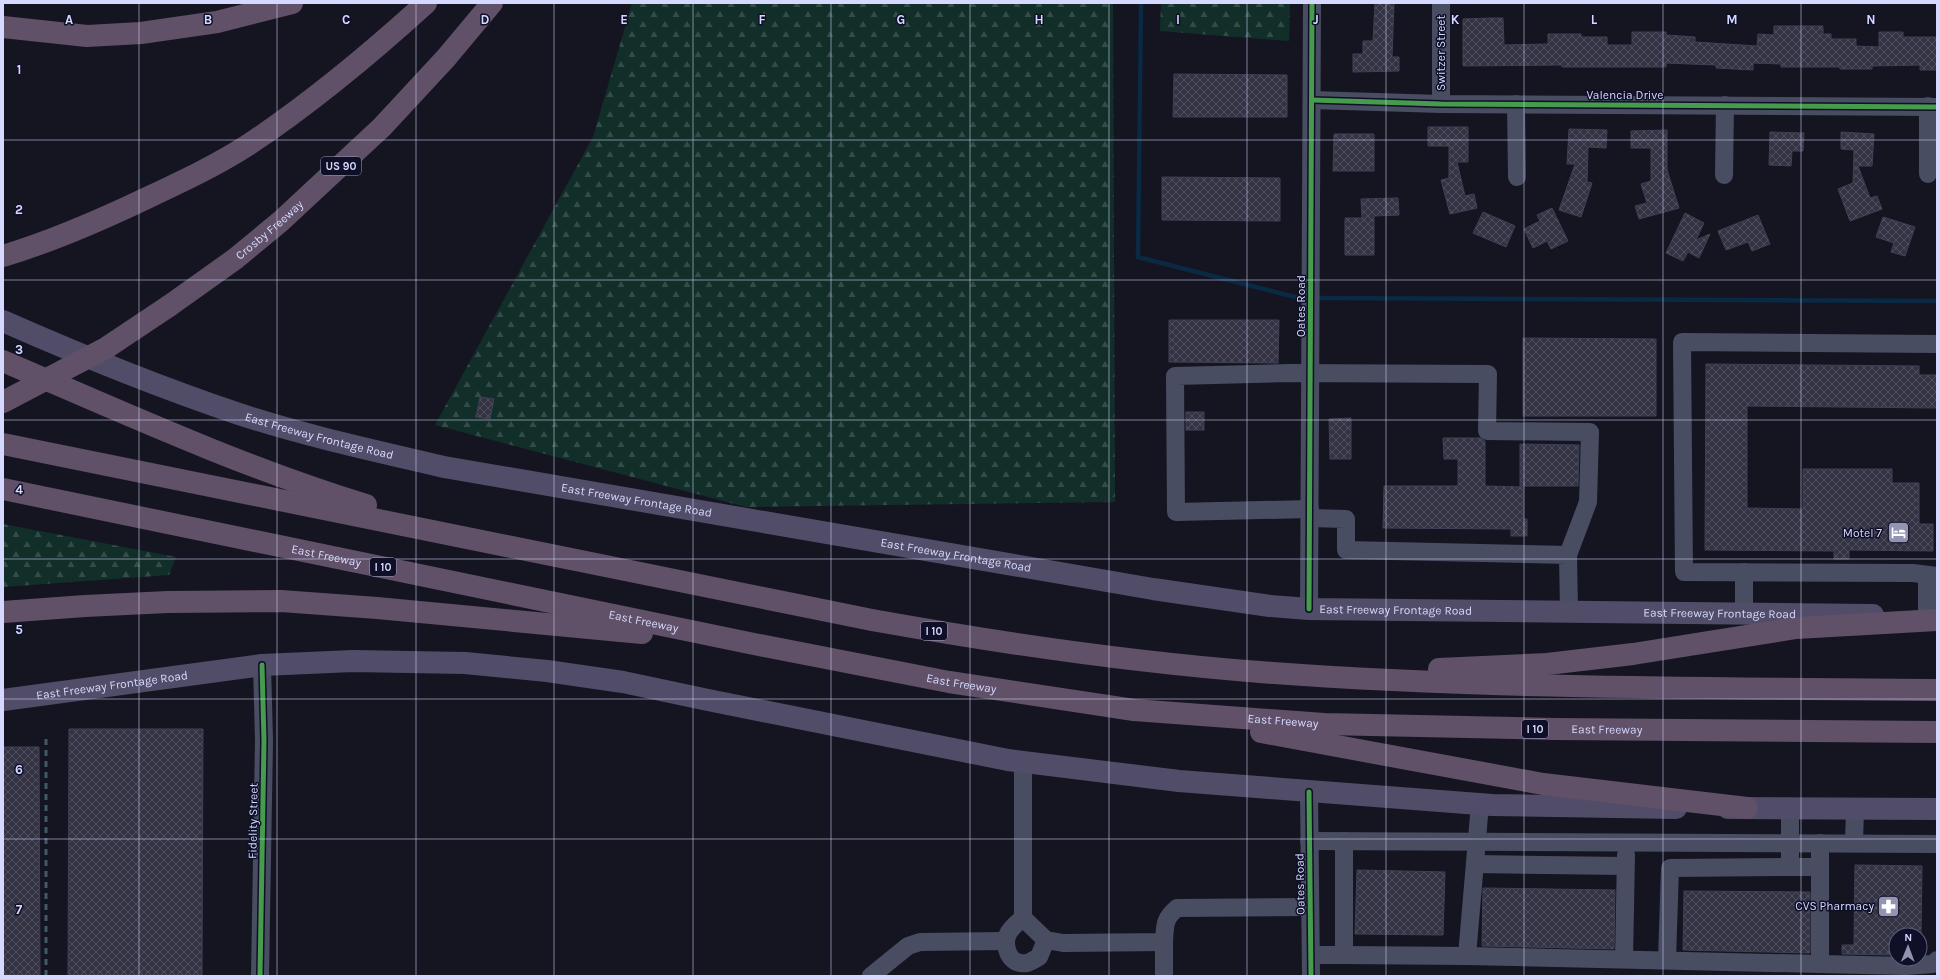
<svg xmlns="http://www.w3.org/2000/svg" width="1940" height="979" font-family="Karla,sans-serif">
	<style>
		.forest { fill: url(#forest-firs) }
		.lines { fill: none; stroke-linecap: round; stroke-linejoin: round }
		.stream { stroke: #0a2943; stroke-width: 4.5 }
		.building { fill: url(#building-cross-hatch); stroke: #404056 }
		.minor { stroke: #494d62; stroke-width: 18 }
		.major { stroke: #514d68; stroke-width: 22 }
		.highway { stroke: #605068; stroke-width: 22 }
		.rail { stroke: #405b67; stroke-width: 3; stroke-dasharray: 6 5; stroke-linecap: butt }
		.highway-bridge { stroke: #605068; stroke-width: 22 }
		.cycleway-casing { stroke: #0f1027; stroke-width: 8 }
		.cycleway { stroke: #469c4c; stroke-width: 5 }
		.grid { fill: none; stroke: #d6d9ff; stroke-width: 1; stroke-opacity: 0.55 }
		.labels { text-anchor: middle; stroke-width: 3; stroke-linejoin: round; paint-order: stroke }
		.shield { fill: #0f1027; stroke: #9a9dbe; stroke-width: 1 }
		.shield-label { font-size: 11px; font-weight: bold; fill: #d6d9ff }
		.street-label { font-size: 12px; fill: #d6d9ff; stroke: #0f1027 }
		.poi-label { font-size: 12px; fill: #d6d9ff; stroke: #0f1027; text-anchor: end }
		.grid-label { font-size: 13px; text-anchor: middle; font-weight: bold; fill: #d6d9ff; stroke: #0f1027; stroke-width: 3; stroke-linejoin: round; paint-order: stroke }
	</style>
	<defs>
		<pattern id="forest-firs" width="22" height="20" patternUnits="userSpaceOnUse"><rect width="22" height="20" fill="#122e29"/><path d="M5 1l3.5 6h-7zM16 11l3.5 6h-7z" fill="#344c49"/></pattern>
		<pattern id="building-cross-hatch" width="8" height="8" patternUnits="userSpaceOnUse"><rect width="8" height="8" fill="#334"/><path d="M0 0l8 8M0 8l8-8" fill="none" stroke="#505060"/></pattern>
	</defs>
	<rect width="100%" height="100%" fill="#151521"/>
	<g class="forest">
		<polygon points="632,3 1113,3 1115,502 746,507 435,425 593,137"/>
		<polygon points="1161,3 1290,3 1289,41 1160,31"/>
		<polygon points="3,524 176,557 169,575 3,587"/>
	</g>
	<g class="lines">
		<g class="stream">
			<polyline points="1141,3 1138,257 1299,298 1307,298"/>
			<polyline points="1315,298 1937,301"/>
		</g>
	</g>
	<g class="building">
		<polygon points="1375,3 1394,3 1392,57 1399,57 1399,71 1353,72 1353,54 1363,54 1363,41 1373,41"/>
		<polygon points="1491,18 1503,18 1504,45 1548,44 1548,34 1581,34 1581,37 1607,37 1607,45 1632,45 1632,32 1666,32 1666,35 1695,37 1695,42 1757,46 1758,34 1774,35 1774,26 1823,26 1823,34 1831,34 1831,39 1856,39 1856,46 1879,47 1879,32 1903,32 1903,37 1937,37 1937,70 1920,70 1920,65 1872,66 1872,69 1840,69 1840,67 1781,67 1781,64 1753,63 1753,70 1716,68 1716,65 1666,63 1666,67 1562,67 1562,65 1463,66 1463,19"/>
		<polygon points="1174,74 1287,75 1287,117 1173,117"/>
		<polygon points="1428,127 1468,127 1468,162 1457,162 1465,196 1474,194 1477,208 1450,214 1441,180 1449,178 1449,146 1428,146"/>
		<polygon points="1569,129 1607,130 1606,148 1588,147 1587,182 1592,183 1581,217 1559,210 1575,164 1567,164"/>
		<polygon points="1667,130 1667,170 1679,208 1639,219 1635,206 1647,203 1641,184 1651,181 1651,148 1631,148 1631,131"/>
		<polygon points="1770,132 1804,133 1803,151 1792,151 1791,166 1769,165"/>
		<polygon points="1841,132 1874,134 1872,166 1858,166 1870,198 1877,196 1882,209 1850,221 1838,189 1853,183 1854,150 1841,149"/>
		<polygon points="1334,134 1374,134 1374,171 1333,171"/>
		<polygon points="1162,177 1280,178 1280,221 1162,220"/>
		<polygon points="1398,198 1399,215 1374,216 1374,255 1345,255 1345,218 1362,218 1361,199"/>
		<polygon points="1552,208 1568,241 1551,249 1547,241 1533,248 1524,229 1540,221 1537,215"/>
		<polygon points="1483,212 1515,226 1506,247 1473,233"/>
		<polygon points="1685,213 1704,223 1696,240 1710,234 1699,258 1688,252 1683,261 1666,253"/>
		<polygon points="1758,215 1770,244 1752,251 1748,242 1726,250 1718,231"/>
		<polygon points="1883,217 1915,227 1905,256 1891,252 1894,243 1876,237"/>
		<polygon points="1169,320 1279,320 1278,363 1169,362"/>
		<polygon points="1523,338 1656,339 1656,416 1523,416"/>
		<polygon points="1706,364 1919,366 1919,375 1937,375 1937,408 1747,406 1747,508 1803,509 1803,469 1892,469 1892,483 1919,483 1919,524 1933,524 1933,551 1849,550 1849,559 1834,559 1834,551 1705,550"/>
		<polygon points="480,397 494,399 490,419 476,417"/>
		<rect x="1186" y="412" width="18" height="18"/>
		<polygon points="1351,418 1351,459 1330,459 1329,419"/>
		<polygon points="1443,438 1480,438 1485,441 1485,486 1523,487 1523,519 1527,519 1527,536 1511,536 1511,529 1383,528 1384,486 1458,486 1458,459 1444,459"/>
		<polygon points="1520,444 1579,445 1578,486 1520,486"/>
		<polygon points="69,729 203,729 202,976 68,976"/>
		<polygon points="3,747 39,747 40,976 3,976"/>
		<polygon points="1855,865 1922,866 1921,935 1896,935 1896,955 1842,954 1842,945 1854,945"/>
		<polygon points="1357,870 1445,872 1443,935 1355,934"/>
		<polygon points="1483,888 1615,890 1614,949 1482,946"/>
		<polygon points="1684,891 1810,892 1810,953 1683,950"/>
	</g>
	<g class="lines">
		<g class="minor">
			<polyline points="1441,3 1441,104"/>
			<polyline points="1312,100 1441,104 1937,107"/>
			<polyline points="1516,104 1517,177"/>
			<polyline points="1928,106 1928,174"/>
			<polyline points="1724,175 1725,105"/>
			<polyline points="1937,344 1682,342 1684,572 1913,573 1937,576"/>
			<polyline points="1310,509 1176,512 1175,376 1290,373 1488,374 1487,431 1590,432 1588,502 1568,555"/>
			<polyline points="1310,518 1346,519 1346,550 1568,555 1569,611"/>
			<polyline points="1309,609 1312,3"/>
			<polyline points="1744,613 1744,572"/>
			<polyline points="1927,615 1927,575"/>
			<path d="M1023,761V918L1046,940L1063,943L1164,942C1165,925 1164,919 1177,908L1310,907"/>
			<polyline points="1309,792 1311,976"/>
			<polyline points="1309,841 1937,844"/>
			<polyline points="1854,843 1855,809"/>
			<polyline points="1475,864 1625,866"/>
			<polyline points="1790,867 1820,867"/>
			<path d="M1023,918C1018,922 1013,926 1009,932C1002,944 1008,966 1027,963C1031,962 1035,959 1039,957L1046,940"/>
			<polyline points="1311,955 1344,955 1344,841"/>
			<polyline points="1344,955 1467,956 1480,804"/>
			<polyline points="1467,956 1906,966 1933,964 1937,960"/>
			<polyline points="1624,959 1626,855"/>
			<polyline points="1667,960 1670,868 1790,867 1790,808"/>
			<polyline points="1820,962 1820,843"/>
			<polyline points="260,976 264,741 262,665"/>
			<polyline points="871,976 908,946 920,942 1006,941"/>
			<polyline points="1164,976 1164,942"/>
		</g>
		<g class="major">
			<path id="s1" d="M3,321C80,355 159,387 239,414C306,436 376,451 444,467L1153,589L1270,606L1309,609L1873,615"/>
			<path id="s2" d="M3,700L262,665L353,661L465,663L547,671L623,682L708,700L1008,760L1179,781L1492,805L1676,808"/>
			<polyline points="1728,808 1937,809"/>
		</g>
		<g class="highway">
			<polyline points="3,27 87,36 141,33 217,22 292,3"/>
			<path d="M3,256C53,241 101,220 149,197C183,181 217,165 248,145C311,103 370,54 426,3"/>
			<path id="s3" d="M169,306L235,259L281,221L382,127L446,58L492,3"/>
			<path d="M3,361C122,412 242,467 366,505"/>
			<path d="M3,444L872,620C1000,643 1130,662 1260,672C1486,689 1711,688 1937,690"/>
			<path id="s4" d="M3,489L754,644L949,682L1134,710L1324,724L1555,729L1937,732"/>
			<polyline points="3,612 85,606 168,602 281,601 377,608 642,633"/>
			<polyline points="1439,669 1547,664 1633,654 1796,628 1937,620"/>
			<polyline points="1261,732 1543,784 1747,808"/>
		</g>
		<polyline class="rail" points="46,739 46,976"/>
		<polyline class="highway-bridge" points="3,402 106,348 169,306"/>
		<defs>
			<g id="cycleway">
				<polyline points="1312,100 1441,104 1937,107"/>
				<polyline points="1309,609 1312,3"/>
				<polyline points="1309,792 1311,976"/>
				<polyline points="260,976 264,741 262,665"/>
			</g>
		</defs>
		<use href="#cycleway" class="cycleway-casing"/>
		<use href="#cycleway" class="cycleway"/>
	</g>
	<path class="grid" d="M139,3V976M277,3V976M416,3V976M554,3V976M693,3V976M831,3V976M970,3V976M1109,3V976M1247,3V976M1386,3V976M1524,3V976M1663,3V976M1801,3V976M3,140H1937M3,280H1937M3,420H1937M3,559H1937M3,699H1937M3,839H1937"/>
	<defs>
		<symbol id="hotel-square" viewBox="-11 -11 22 22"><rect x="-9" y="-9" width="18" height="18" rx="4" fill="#9294b1" stroke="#0f1027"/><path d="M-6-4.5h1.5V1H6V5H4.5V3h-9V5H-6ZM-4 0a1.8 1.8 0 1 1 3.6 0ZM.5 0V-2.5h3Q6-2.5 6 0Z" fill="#fff"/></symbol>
		<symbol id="pharmacy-square" viewBox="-11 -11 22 22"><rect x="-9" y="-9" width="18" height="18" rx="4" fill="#9294b1" stroke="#0f1027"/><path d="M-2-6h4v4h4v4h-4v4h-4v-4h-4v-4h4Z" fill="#fff"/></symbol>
	</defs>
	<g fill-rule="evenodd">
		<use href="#hotel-square" x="1886" y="520" width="25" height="25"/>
		<use href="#pharmacy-square" x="1876" y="894" width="25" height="25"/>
	</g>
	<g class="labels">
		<g class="shield">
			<rect x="321" y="157" width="40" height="18" rx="3"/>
			<rect x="370" y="558" width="26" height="18" rx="3"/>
			<rect x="921" y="622" width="26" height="18" rx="3"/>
			<rect x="1522" y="720" width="26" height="18" rx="3"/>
		</g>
		<g class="shield-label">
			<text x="341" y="170">US 90</text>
			<text x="383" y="571">I 10</text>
			<text x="934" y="635">I 10</text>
			<text x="1535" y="733">I 10</text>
		</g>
		<g class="street-label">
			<text transform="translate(1441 53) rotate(-90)" y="4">Switzer Street</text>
			<text x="1625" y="99">Valencia Drive</text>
			<text dy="4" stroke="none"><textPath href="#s3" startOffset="126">Crosby Freeway</textPath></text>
			<text transform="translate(1301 306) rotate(-90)" y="4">Oates Road</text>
			<text dy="4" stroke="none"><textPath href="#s1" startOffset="337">East Freeway Frontage Road</textPath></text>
			<text dy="4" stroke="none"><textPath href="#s1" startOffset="661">East Freeway Frontage Road</textPath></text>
			<text dy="4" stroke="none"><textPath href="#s1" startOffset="985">East Freeway Frontage Road</textPath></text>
			<text dy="4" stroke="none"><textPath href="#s4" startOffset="330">East Freeway</textPath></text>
			<text dy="4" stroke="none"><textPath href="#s1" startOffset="1429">East Freeway Frontage Road</textPath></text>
			<text dy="4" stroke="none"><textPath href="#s1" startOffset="1753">East Freeway Frontage Road</textPath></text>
			<text dy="4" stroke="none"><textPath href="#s4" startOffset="654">East Freeway</textPath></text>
			<text dy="4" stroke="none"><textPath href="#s4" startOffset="978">East Freeway</textPath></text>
			<text dy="4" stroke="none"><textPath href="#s2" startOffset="110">East Freeway Frontage Road</textPath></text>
			<text dy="4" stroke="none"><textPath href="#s4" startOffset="1302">East Freeway</textPath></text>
			<text dy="4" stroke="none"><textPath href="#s4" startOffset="1626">East Freeway</textPath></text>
			<text transform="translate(253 821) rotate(-89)" y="4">Fidelity Street</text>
			<text transform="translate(1300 884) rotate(-91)" y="4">Oates Road</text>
		</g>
		<g class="poi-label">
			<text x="1882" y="537">Motel 7</text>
			<text x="1874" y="910">CVS Pharmacy</text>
		</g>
	</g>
	<g class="grid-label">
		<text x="69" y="24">A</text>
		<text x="208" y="24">B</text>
		<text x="346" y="24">C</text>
		<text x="485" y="24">D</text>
		<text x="624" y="24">E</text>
		<text x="762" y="24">F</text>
		<text x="901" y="24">G</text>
		<text x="1039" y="24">H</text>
		<text x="1178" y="24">I</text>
		<text x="1316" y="24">J</text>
		<text x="1455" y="24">K</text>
		<text x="1594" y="24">L</text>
		<text x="1732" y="24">M</text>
		<text x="1871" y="24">N</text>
		<text x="19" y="74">1</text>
		<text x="19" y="214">2</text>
		<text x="19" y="354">3</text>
		<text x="19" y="494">4</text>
		<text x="19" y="634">5</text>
		<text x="19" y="774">6</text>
		<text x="19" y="914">7</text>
	</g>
	<rect width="1940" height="979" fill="none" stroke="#d6d9ff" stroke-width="8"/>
	<g transform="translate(1908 947) rotate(1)"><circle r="19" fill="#0f1027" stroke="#5f607d"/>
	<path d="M0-3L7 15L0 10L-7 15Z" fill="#9294b1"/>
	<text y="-6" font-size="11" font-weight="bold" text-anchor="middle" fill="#d6d9ff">N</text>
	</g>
</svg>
